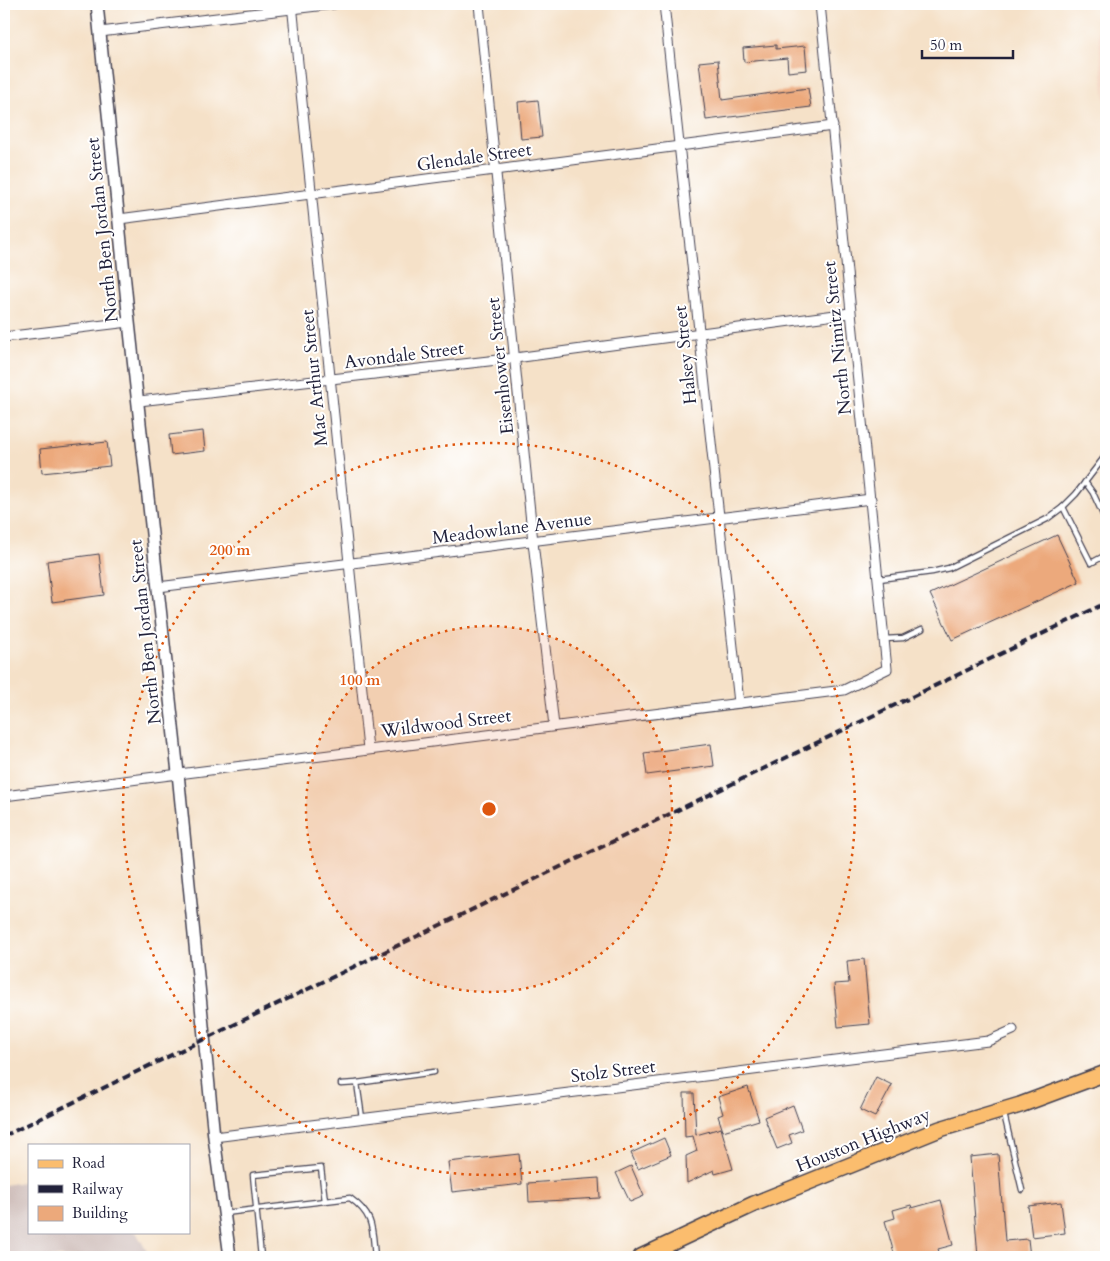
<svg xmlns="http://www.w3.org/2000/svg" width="1110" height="1261" font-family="Cardo,serif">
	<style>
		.built { fill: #f4d3c0 }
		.industrial { fill: #d0c0bc }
		.building { fill: #eca97b }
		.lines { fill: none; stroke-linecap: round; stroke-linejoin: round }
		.service-casing { stroke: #423f50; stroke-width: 7 }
		.minor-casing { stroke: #423f50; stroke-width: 11 }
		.tertiary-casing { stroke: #423f50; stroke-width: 14 }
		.primary-casing { stroke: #423f50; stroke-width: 18 }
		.service { stroke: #fff; stroke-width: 4.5 }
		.minor { stroke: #fff; stroke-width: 9 }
		.tertiary { stroke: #fff; stroke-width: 11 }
		.primary { stroke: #fbbd6e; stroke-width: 15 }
		.rail { stroke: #22223b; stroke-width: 4; stroke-dasharray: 8 4; stroke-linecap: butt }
		.ring { fill: none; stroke: #de560e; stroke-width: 2.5; stroke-dasharray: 2.5 5 }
		.labels { text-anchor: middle; stroke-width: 4; stroke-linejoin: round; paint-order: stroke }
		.street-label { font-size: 18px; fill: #22223b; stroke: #fff }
		.centre { fill: #de560e; stroke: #fff; stroke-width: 2.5 }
		.ring-label { font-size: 15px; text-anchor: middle; font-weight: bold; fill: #de560e; stroke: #fff; stroke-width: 4; stroke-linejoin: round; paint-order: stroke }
	</style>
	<rect width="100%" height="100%" fill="#fff"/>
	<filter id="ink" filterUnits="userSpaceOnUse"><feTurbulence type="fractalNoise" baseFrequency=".02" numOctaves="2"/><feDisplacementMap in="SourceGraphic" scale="10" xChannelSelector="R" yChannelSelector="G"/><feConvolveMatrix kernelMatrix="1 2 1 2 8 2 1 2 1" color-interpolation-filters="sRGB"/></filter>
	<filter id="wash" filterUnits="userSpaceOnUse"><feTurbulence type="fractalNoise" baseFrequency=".0096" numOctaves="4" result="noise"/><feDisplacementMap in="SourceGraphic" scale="20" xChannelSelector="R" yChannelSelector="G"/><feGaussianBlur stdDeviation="1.12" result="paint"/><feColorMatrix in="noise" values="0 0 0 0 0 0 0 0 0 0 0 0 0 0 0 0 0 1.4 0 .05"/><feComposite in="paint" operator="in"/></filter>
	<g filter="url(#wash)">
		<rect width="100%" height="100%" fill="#f5e1c8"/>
		<polygon class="built" points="1095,4 1106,4 1106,110"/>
		<polygon class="industrial" points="29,1181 29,1232 136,1232 150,1257 4,1257 4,1185"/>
		<g id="blocks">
			<g class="building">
				<polygon points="776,45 776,49 805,46 807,70 788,72 787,58 744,62 743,48"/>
				<polygon points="718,60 722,100 808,88 811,107 706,120 699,62"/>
				<polygon points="538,100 542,137 521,139 518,102"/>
				<polygon points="203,431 205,451 171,455 169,435"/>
				<polygon points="107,442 110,466 42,473 40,449"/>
				<polygon points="1057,535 1079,582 952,640 930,594"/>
				<polygon points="99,554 104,595 52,602 47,561"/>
				<polygon points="711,744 714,766 647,775 644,753"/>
				<polygon points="864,959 870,1024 838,1027 834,984 849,983 847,961"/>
				<polygon points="876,1077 892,1085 875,1117 860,1110"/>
				<polygon points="748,1087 759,1120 723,1131 718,1116 723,1114 718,1097"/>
				<polygon points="684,1093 694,1093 696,1135 721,1128 733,1169 715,1174 714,1170 687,1183 686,1156 697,1151 693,1136 685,1137"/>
				<polygon points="793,1105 802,1130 789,1135 792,1143 777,1149 764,1117"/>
				<polygon points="664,1138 671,1155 638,1169 631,1153"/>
				<polygon points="519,1154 522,1184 452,1192 448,1162"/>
				<polygon points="998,1154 1005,1241 1028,1239 1030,1257 978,1257 970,1157"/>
				<polygon points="631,1166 644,1196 630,1202 616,1173"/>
				<polygon points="599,1178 600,1198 529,1202 528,1183"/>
				<polygon points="941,1200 953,1245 938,1249 940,1255 932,1257 895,1257 885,1221 895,1218 893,1210 911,1205 912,1208"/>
				<polygon points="1061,1202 1065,1233 1032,1237 1028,1206"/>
			</g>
		</g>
	</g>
	<g filter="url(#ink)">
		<use href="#blocks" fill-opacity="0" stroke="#423f50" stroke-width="1"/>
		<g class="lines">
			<defs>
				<g id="service">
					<polyline points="1085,482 1093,493 1106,521"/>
					<polyline points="1063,507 1091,563 1106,555"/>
					<polyline points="879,579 932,572 949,568 1047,519 1063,507 1076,494 1106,455"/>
					<polyline points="885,639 903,638 922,629"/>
					<polyline points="341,1084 357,1083"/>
					<polyline points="1004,1114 1022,1190"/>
					<polyline points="362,1118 357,1083 434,1072"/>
					<path d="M225,1213L350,1198C375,1216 372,1229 375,1257"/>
					<polyline points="261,1257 253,1175 321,1168 325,1201"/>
				</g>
				<g id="minor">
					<polyline points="292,4 368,749"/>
					<polyline points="479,4 533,542 554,726"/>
					<polyline points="664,4 739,703"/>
					<polyline points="100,32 334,4"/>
					<polyline points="119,219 833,126"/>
					<polyline points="4,337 129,322"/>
					<polyline points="139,401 515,358 850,313"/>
					<polyline points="158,587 871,499"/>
					<polyline points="4,796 844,690 887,669 820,4"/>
					<polyline points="214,1137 988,1041 1013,1030"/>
				</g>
				<polyline id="tertiary" points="97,4 129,322 178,773 214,1137 230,1257"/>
				<polyline id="primary" points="641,1257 754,1204 940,1129 1020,1105 1106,1073"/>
			</defs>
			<use href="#service" class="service-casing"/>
			<use href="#minor" class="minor-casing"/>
			<use href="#tertiary" class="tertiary-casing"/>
			<use href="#primary" class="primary-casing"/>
			<use href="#service" class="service"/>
			<use href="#minor" class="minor"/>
			<use href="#tertiary" class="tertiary"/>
			<use href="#primary" class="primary"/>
			<polyline class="rail" points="4,1136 1106,603"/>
		</g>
	</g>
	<circle cx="489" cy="809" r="183" fill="#de560e" fill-opacity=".12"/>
	<g class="ring">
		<circle cx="489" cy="809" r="183"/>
		<circle cx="489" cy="809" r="366"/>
	</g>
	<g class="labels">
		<g class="street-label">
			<text transform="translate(474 157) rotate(-8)" y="6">Glendale Street</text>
			<text transform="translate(102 230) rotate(-96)" y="6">North Ben Jordan Street</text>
			<text transform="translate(837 338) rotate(-96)" y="6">North Nimitz Street</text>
			<text transform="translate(404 355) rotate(-7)" y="6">Avondale Street</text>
			<text transform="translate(685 355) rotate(-96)" y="6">Halsey Street</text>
			<text transform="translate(500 366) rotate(-96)" y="6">Eisenhower Street</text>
			<text transform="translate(314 378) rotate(-96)" y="6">Mac Arthur Street</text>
			<text transform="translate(512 528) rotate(-7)" y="6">Meadowlane Avenue</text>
			<text transform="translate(145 632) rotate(-96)" y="6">North Ben Jordan Street</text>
			<text transform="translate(446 723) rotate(-7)" y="6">Wildwood Street</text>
			<text transform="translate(613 1071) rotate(-7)" y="6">Stolz Street</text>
			<text transform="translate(863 1140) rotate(-22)" y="6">Houston Highway</text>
		</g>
	</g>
	<circle cx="489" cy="809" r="8" class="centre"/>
	<g class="ring-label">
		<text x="230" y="555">200 m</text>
		<text x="360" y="685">100 m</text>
	</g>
	<rect width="1110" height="1261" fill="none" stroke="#fff" stroke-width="20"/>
	<rect x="28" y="1144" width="162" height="90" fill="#ffffff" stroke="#a7a7b1"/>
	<rect x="38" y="1160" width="25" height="8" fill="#fbbd6e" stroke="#a7a7b1"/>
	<text x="72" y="1168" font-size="15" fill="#22223b">Road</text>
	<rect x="38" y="1185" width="25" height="8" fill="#22223b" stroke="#a7a7b1"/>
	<text x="72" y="1194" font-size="15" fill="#22223b">Railway</text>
	<rect x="38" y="1206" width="25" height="15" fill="#eca97b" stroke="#a7a7b1"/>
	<text x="72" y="1218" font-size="15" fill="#22223b">Building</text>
	<path d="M922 50v8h91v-8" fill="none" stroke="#22223b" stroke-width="2.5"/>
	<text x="930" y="50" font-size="15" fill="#22223b" stroke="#ffffff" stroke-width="4" paint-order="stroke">50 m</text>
</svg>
